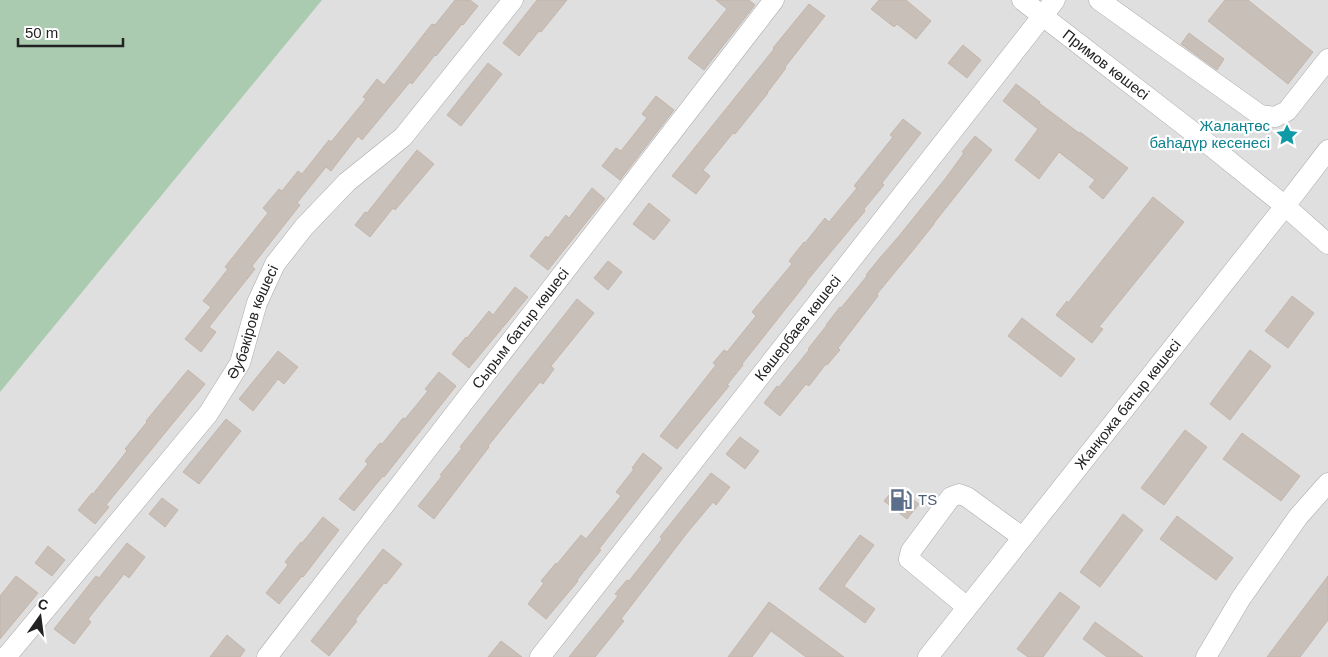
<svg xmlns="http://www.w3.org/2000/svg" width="1328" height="657" font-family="Arial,sans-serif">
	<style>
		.residential { fill: #e0dfdf }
		.cemetery { fill: #aacbaf }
		.building { fill: #c7bfb8; stroke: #c4b6ab }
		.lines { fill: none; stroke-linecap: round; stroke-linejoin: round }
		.minor-casing { stroke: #a9a9a9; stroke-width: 21 }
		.minor { stroke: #fff; stroke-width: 20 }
		.labels { text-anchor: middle; stroke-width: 4.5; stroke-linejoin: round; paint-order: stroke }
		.street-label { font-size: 15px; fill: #222; stroke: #fff }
		.culture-label { font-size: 15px; fill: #0d838f; stroke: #fff; text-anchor: end }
		.service-label { font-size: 15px; fill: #4e5e75; stroke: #fff; text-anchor: start }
	</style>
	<rect width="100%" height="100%" fill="#f2efe9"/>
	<rect class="residential" x="0" y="0" width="1328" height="657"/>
	<polygon class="cemetery" points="0,0 322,0 0,392"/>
	<g class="building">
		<polygon points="455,0 470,0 478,6 463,25 462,24 436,56 435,55 412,84 410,82 362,140 358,136 331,171 326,167 297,203 300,205 252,266 255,269 209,327 216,332 201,352 185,339 211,307 203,301 228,269 225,267 268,213 263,208 279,189 282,191 298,171 302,174 329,140 331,142 366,99 363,97 377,79 384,85 432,24 435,25"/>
		<polygon points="537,0 567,0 541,32 539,31 519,56 503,43"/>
		<polygon points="716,0 749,0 755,5 704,70 688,58 727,9"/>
		<polygon points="879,0 906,0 931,21 916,39 897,24 894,27 871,9"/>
		<polygon points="1225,0 1248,0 1313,52 1288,84 1208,21"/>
		<polygon points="809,4 825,16 785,67 786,68 767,93 768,93 735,134 733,133 703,170 710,176 696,194 672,176 774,49 773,48"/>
		<polygon points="1189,33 1224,59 1217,70 1181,44"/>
		<polygon points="963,45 981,60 967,78 948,63"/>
		<polygon points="488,63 502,74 461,126 447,115"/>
		<polygon points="1016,84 1040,102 1039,103 1079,133 1080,132 1128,168 1103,199 1089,187 1095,180 1059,152 1039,179 1015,160 1038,129 1003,101"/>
		<polygon points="656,96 674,110 620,180 602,166 616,148 621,151 647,118 642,114"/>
		<polygon points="903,119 921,133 882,183 884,185 864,209 865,211 806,282 807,282 742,364 743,365 727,385 729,386 677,449 660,436 716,365 713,363 724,350 727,352 756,316 752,312 792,264 789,261 804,242 805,243 825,218 829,222 857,188 854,186 893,137 890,135"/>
		<polygon points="975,136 992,150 934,223 934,224 914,249 877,294 878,296 838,348 840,350 827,365 826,364 809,386 806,384 780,416 764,403 777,386 779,387 809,350 808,349 827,325 826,325 840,307 841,308 867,276 866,275 879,259 899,236 945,179 964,153 962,152"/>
		<polygon points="417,150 434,164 395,210 393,208 370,237 355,225 365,212 367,213"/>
		<polygon points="592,188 605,199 548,270 530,256 546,236 548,238 566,215 569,218"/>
		<polygon points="1153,197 1184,222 1099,327 1103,329 1092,343 1056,315 1067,301 1068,303"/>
		<polygon points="649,203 670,220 654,240 633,224"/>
		<polygon points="608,261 622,272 608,290 594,278"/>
		<polygon points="515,287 528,297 469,368 452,354 466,337 467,338 489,311 493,315"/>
		<polygon points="1292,296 1314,313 1288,348 1265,331"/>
		<polygon points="577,299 594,313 551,366 554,369 543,384 540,382 517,410 488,446 489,447 434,519 418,506 442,476 440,475 462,448 460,447"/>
		<polygon points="1022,318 1075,359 1061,377 1008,336"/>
		<polygon points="1250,350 1271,366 1230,420 1210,404"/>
		<polygon points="278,351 298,367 284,384 278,379 253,411 239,399"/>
		<polygon points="188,370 205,384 106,505 109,507 95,524 78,510 92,493 93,494 127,451 125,449 147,422 146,421"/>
		<polygon points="439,372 456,386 384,477 383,476 354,511 339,499 368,464 365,461 380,443 382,444 403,418 405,419 428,391 425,389"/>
		<polygon points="226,419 241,431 199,484 183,472"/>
		<polygon points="1185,430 1207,447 1164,505 1141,488"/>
		<polygon points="1242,433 1300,476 1281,501 1223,459"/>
		<polygon points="740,437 759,451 745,469 726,454"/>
		<polygon points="643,453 662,468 599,549 601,550 577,580 578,581 546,619 528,604 544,583 541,581 556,563 557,564 581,535 586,539 621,496 616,492 634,469 632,468"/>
		<polygon points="711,473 730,487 716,505 713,502 687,533 621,619 624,621 595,657 569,657 618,596 615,594 627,580 629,581 662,539 660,537"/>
		<polygon points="896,487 919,504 907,519 884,501"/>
		<polygon points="162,498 178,510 165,527 149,514"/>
		<polygon points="1123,514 1143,530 1100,587 1080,572"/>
		<polygon points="1177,516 1233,558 1216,580 1160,539"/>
		<polygon points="323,517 339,530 303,577 302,576 279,604 266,593 288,565 285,562 301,542 302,543"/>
		<polygon points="860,535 874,545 844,586 875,609 865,623 819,589"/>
		<polygon points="127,543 145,557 129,578 124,574 88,619 91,622 74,644 54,629 96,576 99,578"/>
		<polygon points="48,546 65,560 52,576 35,563"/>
		<polygon points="383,549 402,564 386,584 384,583 355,620 357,621 329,656 311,641"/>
		<polygon points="16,576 38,593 0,639 0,596"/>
		<polygon points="1328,576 1328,620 1300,657 1267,657"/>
		<polygon points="1060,592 1080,607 1043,657 1028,657 1017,649"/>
		<polygon points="769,602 844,657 806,657 771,631 752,657 728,657"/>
		<polygon points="1095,622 1143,657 1107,657 1083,639"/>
		<polygon points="227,635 245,650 240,657 210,657"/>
		<polygon points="501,641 522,657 488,657"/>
	</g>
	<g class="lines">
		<defs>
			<g id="minor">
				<path id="s1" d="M1022,0L1202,139L1285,206L1328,244"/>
				<polyline points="1099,0 1260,115 1275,117 1287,111 1328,59"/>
				<polyline points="967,607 909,559 911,551 951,497 959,494 967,497 1022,537"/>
				<path id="s2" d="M6,657L208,414L240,363L257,303L275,264L304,227L347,182L403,137L513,0"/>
				<path id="s3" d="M267,657L774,0"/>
				<path id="s4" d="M540,657L1055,0"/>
				<path id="s5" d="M928,657L1285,206L1328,150"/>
				<polyline points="1206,657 1241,598 1298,517 1328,483"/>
			</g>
		</defs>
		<use href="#minor" class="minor-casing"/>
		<use href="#minor" class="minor"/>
	</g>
	<defs>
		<symbol id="sight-bare" viewBox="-9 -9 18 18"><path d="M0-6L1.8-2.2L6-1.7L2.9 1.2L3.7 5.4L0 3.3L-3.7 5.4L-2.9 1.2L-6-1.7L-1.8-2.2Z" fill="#0f9aa8" stroke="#fff" stroke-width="2.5" paint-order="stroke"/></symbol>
		<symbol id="fuel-bare" viewBox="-9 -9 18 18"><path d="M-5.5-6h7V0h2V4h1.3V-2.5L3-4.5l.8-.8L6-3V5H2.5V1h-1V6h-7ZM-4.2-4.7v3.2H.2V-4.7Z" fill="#5c6f8a" stroke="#fff" stroke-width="2.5" paint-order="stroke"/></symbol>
	</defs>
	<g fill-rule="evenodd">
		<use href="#sight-bare" x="1271" y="119" width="32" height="32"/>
		<use href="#fuel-bare" x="885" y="484" width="32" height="32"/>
	</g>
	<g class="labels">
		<g class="street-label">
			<text dy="5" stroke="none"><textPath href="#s1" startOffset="106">Примов көшесі</textPath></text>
			<text dy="5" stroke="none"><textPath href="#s2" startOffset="419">Әубәкіров көшесі</textPath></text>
			<text dy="5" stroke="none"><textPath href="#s3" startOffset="415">Сырым батыр көшесі</textPath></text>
			<text dy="5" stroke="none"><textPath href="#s4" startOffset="418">Көшербаев көшесі</textPath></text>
			<text dy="5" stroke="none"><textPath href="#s5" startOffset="322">Жанқожа батыр көшесі</textPath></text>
		</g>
		<g class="culture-label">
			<text x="1270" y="131">Жалаңтөс<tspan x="1270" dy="17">баһадүр кесенесі</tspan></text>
		</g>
		<g class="service-label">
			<text x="918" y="505">TS</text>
		</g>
	</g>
	<g transform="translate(40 617) rotate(14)" stroke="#ffffff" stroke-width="4" paint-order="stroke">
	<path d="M0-4L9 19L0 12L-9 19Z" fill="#222222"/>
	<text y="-8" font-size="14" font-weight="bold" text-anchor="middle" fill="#222222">С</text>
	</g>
	<path d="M18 38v8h105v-8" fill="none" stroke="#222222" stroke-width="2.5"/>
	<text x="25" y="38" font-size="15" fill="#222222" stroke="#ffffff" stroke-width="4" paint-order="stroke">50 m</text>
</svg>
